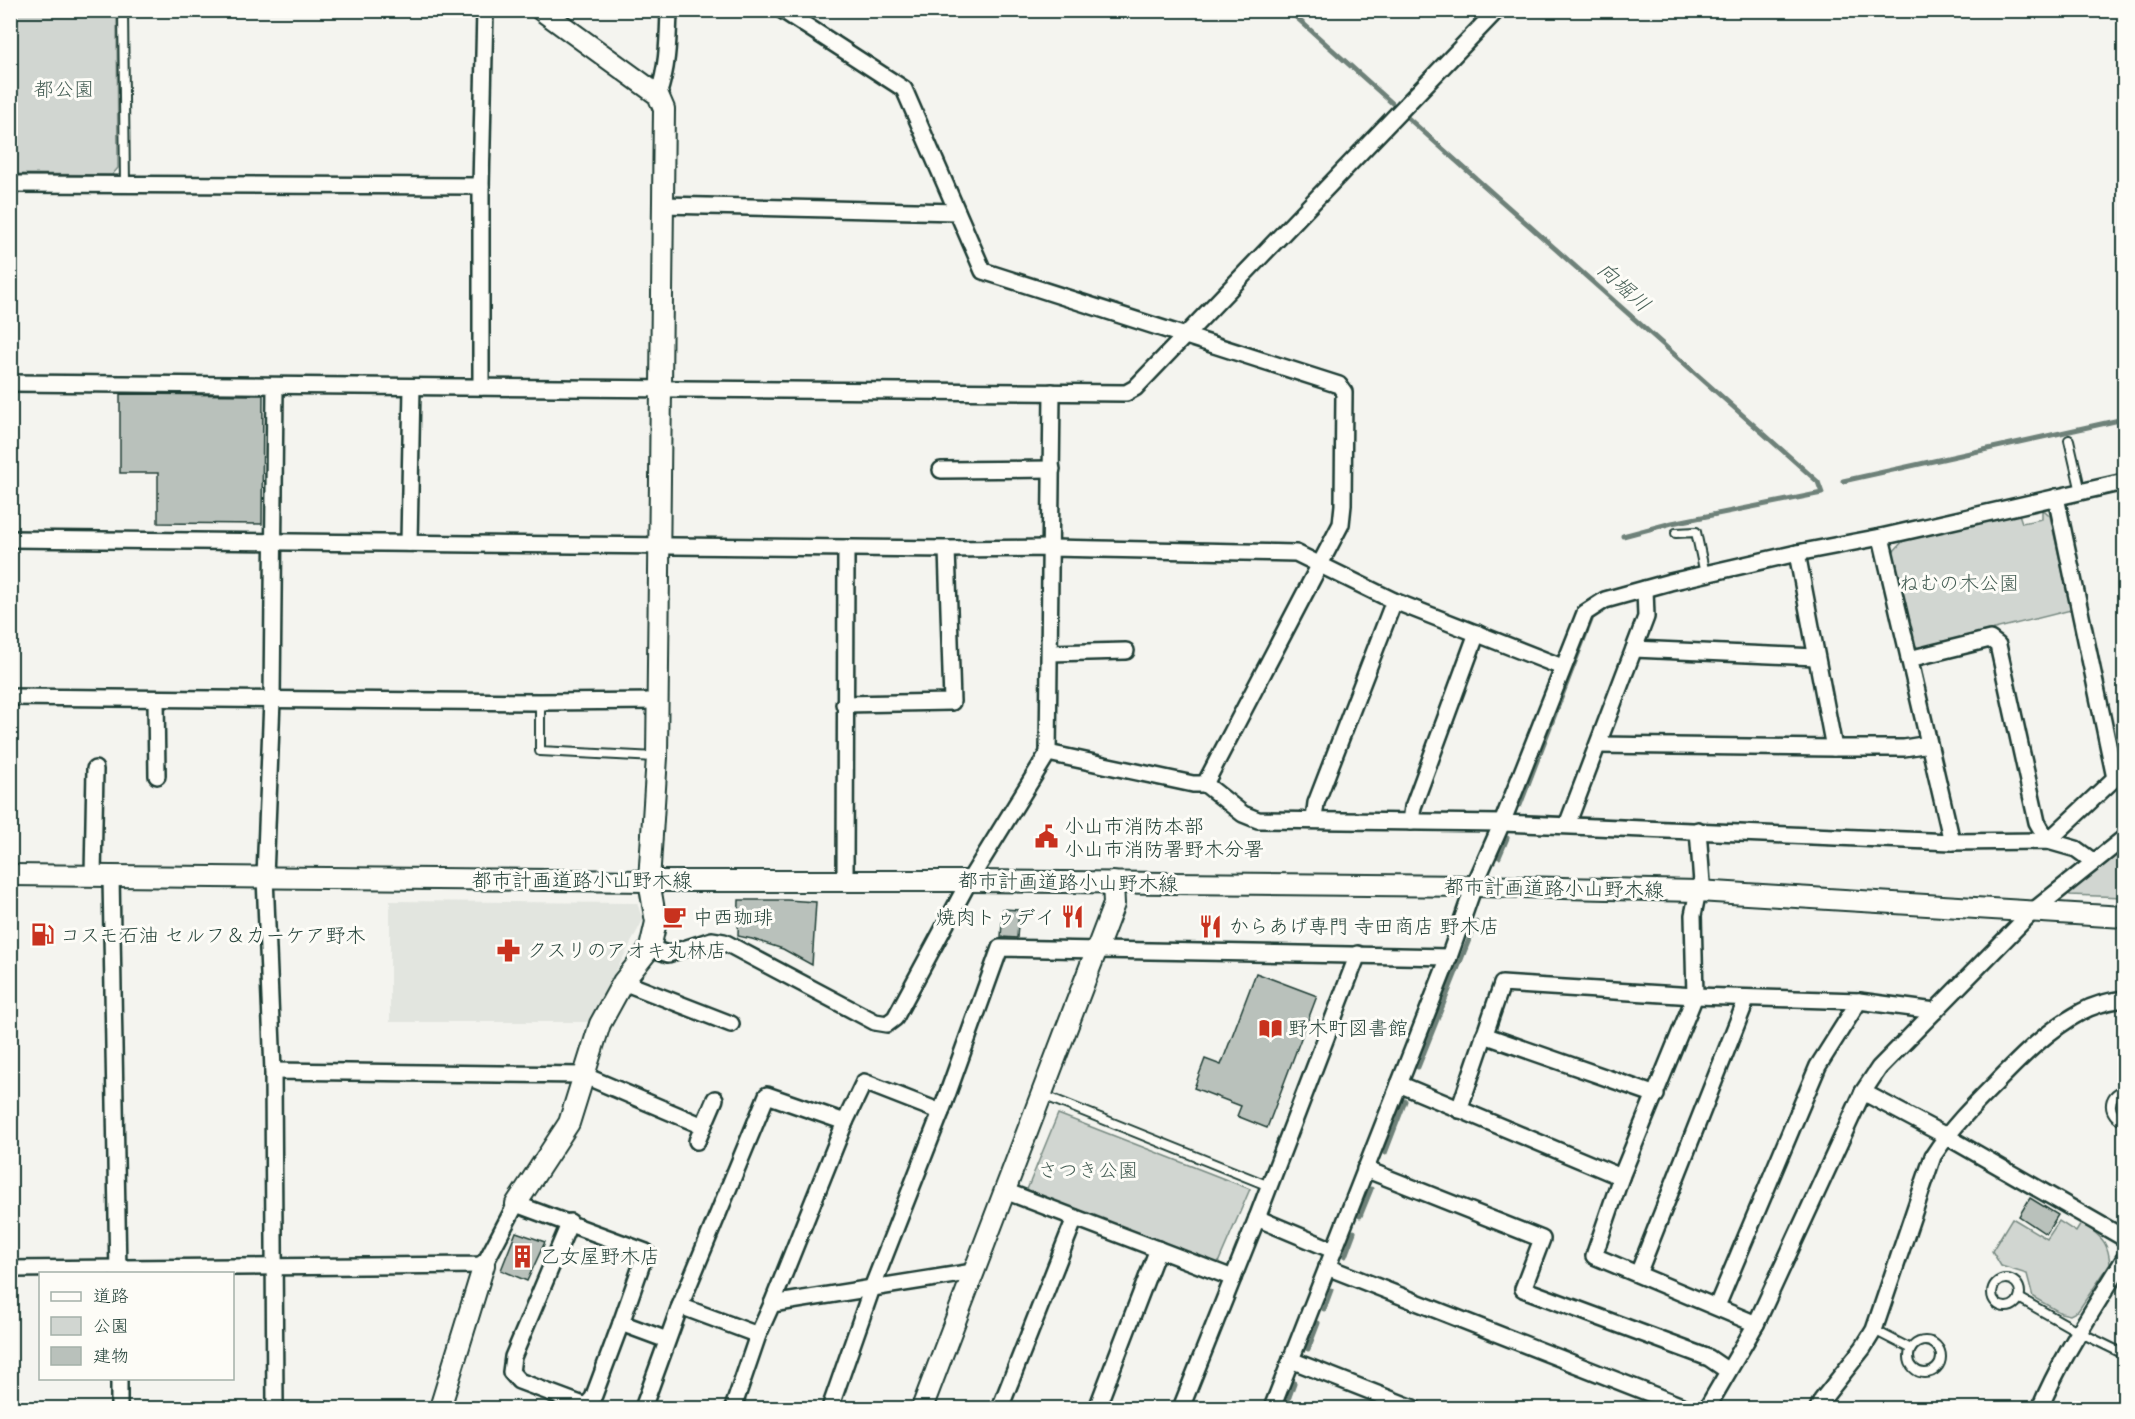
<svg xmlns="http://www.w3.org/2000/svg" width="2135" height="1419" font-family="Mynerve,'Klee One',sans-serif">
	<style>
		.built { fill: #e2e5df }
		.green { fill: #d1d6d1; stroke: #788a82; stroke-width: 1.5 }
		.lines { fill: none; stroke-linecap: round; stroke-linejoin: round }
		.stream { stroke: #6e8179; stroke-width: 5 }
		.building { fill: #b9c1bb; stroke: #1f3d34; stroke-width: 1.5 }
		.service-casing { stroke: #1f3d34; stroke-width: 12 }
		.minor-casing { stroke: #1f3d34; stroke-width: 20 }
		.tertiary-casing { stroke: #1f3d34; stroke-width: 24 }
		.service { stroke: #fdfcf7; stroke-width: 8 }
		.minor { stroke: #fdfcf7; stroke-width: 15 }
		.tertiary { stroke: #fdfcf7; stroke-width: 20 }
		.labels { text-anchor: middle; stroke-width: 6; stroke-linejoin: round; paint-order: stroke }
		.park-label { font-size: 20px; fill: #435c53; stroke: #fdfcf7 }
		.poi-label { font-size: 20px; fill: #1f3d34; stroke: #fdfcf7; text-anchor: start }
		.street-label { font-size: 20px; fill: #1f3d34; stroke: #fdfcf7 }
		.water-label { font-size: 21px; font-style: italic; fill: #475f56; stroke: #fdfcf7 }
	</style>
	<rect width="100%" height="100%" fill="#f4f4ef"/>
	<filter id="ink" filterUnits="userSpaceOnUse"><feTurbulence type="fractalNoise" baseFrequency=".0167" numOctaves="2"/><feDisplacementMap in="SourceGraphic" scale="12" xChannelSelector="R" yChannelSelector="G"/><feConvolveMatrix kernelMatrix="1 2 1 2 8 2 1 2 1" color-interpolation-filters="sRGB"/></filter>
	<g filter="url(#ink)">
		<polygon class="built" points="390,901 637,903 643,920 589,1022 390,1022"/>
		<g class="green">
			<polygon points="11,10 117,11 118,168 112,175 11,174"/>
			<polygon points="2042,511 2045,511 2050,516 2071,610 1918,648 1911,641 1893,552 1903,541 2019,514 2022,523 2042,519"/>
			<polygon points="2124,844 2124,897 2070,895 2069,890"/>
			<polygon points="1058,1114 1250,1189 1218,1263 1026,1192"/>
			<path d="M2012,1218L2047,1239L2059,1221L2076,1232L2082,1222C2099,1237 2108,1238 2110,1264L2078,1311L2070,1315L2061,1313L2033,1297L2027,1274L2001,1266L1992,1251Z"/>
		</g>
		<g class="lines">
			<g class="stream">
				<polyline points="1288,10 1392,103"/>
				<polyline points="1408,118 1818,482 1822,493 1672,523 1623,536"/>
				<polyline points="1843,481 2124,419"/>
				<polyline points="1520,805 1591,620"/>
				<polyline points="1499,857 1507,838"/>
				<polyline points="1418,1067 1476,922"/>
				<polyline points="1385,1153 1405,1101"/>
				<polyline points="1360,1216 1371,1189"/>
				<polyline points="1345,1256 1354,1232"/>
				<polyline points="1324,1309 1331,1290"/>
				<polyline points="1308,1349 1318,1323"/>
				<polyline points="1285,1408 1294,1383"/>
			</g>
		</g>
		<g class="building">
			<polygon points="120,394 263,395 262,524 158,523 158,473 120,473"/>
			<polygon points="739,900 787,900 816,902 812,965 783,949 752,939 738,936"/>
			<polygon points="1003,909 1019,910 1017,938 1001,937"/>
			<polygon points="1256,973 1317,996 1267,1128 1237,1116 1241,1106 1194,1088 1205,1059 1221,1065"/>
			<polygon points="2030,1198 2058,1215 2046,1234 2019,1216"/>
			<polygon points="516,1232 545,1242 527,1281 501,1270"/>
		</g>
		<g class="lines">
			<defs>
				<g id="service">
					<polyline points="123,10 125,184"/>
					<polyline points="2069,440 2081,492"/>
					<polyline points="1676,533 1696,532 1705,574"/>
					<polyline points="540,702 540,751 656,757"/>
					<path d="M2124,1090C2106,1095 2107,1116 2124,1121"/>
					<polyline points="1043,1095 1269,1186"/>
					<circle cx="2006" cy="1293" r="14"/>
					<polyline points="2019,1298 2079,1332 2124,1354"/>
					<polyline points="1874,1330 1911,1349"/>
					<circle cx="1925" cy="1357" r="16"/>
				</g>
				<g id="minor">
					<polyline points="782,10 904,89 983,271 1339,385 1344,392 1343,505 1341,524 1205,784"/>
					<path d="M658,95C668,67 668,40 669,10"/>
					<polyline points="10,184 481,186"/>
					<polyline points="663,205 957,212"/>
					<polyline points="10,383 1126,393 1135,388 1497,10"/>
					<polyline points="275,387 272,700 265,877 273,1071 275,1408"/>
					<polyline points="481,387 481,186 485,10"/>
					<polyline points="941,470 1052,469"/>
					<polyline points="2056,497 2115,778"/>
					<polyline points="1881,537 1952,842"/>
					<polyline points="10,539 947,549 1051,548 1296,553 1394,601 1562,667"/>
					<polyline points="409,543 412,387"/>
					<polyline points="1797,553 1834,748"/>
					<polyline points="1634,649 1816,657"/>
					<polyline points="1050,653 1126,651"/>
					<polyline points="1909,659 1990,639 1998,645 2037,822 2048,841 2115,778 2124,772"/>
					<polyline points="10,697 540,702 658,701"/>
					<polyline points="156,699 157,776"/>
					<polyline points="844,704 952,702 947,549"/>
					<polyline points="1598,745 1834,748 1904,748 1929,744"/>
					<polyline points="1048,753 1193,784 1205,784 1243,814 1258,820 1502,823 1952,842 2048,841 2076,849 2094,862"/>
					<polyline points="1314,819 1316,803 1394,601"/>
					<polyline points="1411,822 1413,807 1477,633"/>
					<polyline points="1567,825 1646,617 1645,589"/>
					<polyline points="1698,830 1702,883 1698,891 1693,915 1695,996 1621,1177 1594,1256 1756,1324"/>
					<polyline points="93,876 95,769"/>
					<polyline points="111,876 118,1274"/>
					<polyline points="845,880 846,548"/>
					<polyline points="650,948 668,954 712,940 724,942 875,1022 887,1024 895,1018 969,881 1048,753 1052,392"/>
					<polyline points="623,982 731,1024"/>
					<polyline points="1859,1001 1935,1011"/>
					<polyline points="1484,1035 1656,1095"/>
					<polyline points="273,1071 583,1075 703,1126"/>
					<polyline points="1399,1084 1621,1177"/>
					<polyline points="1863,1092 1946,1136 2124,1238"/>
					<polyline points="1459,1110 1502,984 1695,996 1859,1001 1818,1066 1717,1306"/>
					<polyline points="697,1141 715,1099"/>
					<polyline points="1365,1169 1542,1239 1523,1289 1709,1358 1728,1371"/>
					<polyline points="1005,1191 1233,1278"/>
					<polyline points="1257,1218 1333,1250"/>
					<polyline points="570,1222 513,1357 511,1372 519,1381 586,1406 593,1398 621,1323"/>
					<polyline points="1327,1267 1687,1408"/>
					<polyline points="10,1269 484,1265 516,1204 646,1252 621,1323 667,1340"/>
					<polyline points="1638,1274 1747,998"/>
					<polyline points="772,1304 845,1122 864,1082 941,1112"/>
					<polyline points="680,1306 758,1335 772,1304 973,1272"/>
					<polyline points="1291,1360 1413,1408"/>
					<polyline points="119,1378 119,1408"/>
					<polyline points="643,1408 680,1306 767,1095 845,1122"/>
					<polyline points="733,1408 758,1335"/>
					<polyline points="830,1408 872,1288 941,1112 1000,948 1449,957"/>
					<polyline points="1000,1408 1075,1218"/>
					<polyline points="1097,1408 1158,1249"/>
					<polyline points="1181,1408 1257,1218 1358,954"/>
					<polyline points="1272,1408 1449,957 1474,886 1502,823 1585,613 1605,600 1670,582 1797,553 1881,537 2124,482"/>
					<polyline points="1707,1408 1756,1324 1863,1092 1879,1068 2033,911 2124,838"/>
					<path d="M1818,1408L1822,1400L1863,1348L1874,1330L1933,1156C1951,1128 1973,1106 1996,1083C2022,1056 2048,1030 2081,1012C2095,1004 2109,1001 2124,999"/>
					<path d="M2040,1408C2062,1355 2095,1308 2124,1259"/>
				</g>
				<g id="tertiary">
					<polyline points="10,875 649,881 969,881 1474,886 1698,891 2124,917"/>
					<polyline points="516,1204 569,1123 600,1024 623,982 650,948 656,922 649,881 657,757 664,109 658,95 541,10"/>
					<polyline points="440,1408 484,1265"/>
					<polyline points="922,1408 1114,904 1113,882"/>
				</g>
			</defs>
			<use href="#service" class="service-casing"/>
			<use href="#minor" class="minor-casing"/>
			<use href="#tertiary" class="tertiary-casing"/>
			<use href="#service" class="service"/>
			<use href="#minor" class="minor"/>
			<use href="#tertiary" class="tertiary"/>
		</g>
	</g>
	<defs>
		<symbol id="civic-bare" viewBox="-9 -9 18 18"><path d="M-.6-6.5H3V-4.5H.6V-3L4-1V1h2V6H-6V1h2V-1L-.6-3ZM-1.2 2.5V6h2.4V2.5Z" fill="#c8321e" stroke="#fdfcf7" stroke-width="2.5" paint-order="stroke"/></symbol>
		<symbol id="cafe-bare" viewBox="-9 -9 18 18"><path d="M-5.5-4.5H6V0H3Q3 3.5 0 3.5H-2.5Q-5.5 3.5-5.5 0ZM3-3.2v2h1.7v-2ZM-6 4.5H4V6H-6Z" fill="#c8321e" stroke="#fdfcf7" stroke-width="2.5" paint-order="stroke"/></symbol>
		<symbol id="restaurant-bare" viewBox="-9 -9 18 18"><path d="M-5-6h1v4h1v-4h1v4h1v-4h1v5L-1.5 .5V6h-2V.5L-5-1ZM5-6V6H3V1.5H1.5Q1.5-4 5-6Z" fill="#c8321e" stroke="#fdfcf7" stroke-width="2.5" paint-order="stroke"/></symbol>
		<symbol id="fuel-bare" viewBox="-9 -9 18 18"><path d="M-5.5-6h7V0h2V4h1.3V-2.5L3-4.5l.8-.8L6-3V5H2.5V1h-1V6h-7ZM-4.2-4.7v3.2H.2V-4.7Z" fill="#c8321e" stroke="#fdfcf7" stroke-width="2.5" paint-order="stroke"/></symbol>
		<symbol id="pharmacy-bare" viewBox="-9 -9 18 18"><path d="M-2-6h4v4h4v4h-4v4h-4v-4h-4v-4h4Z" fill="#c8321e" stroke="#fdfcf7" stroke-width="2.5" paint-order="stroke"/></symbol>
		<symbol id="library-bare" viewBox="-9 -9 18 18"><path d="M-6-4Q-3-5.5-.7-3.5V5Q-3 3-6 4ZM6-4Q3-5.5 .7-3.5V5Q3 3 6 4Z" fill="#c8321e" stroke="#fdfcf7" stroke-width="2.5" paint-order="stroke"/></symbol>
		<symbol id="building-bare" viewBox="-9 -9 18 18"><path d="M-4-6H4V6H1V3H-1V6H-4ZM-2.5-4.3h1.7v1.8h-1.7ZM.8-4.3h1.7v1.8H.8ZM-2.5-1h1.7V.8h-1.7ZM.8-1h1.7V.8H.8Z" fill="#c8321e" stroke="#fdfcf7" stroke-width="2.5" paint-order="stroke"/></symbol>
	</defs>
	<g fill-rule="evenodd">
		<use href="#civic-bare" x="1030" y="820" width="33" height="33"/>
		<use href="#cafe-bare" x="658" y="900" width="33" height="33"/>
		<use href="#restaurant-bare" x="1056" y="900" width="33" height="33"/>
		<use href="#restaurant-bare" x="1194" y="910" width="33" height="33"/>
		<use href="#fuel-bare" x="26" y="918" width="33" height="33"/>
		<use href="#pharmacy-bare" x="492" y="934" width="33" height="33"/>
		<use href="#library-bare" x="1254" y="1012" width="33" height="33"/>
		<use href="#building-bare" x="506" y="1240" width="33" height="33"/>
	</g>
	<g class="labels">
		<g class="park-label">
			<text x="64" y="96">都公園</text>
			<text x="1959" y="590">ねむの木公園</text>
			<text x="1088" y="1177">さつき公園</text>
		</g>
		<g class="poi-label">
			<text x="1064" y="833">小山市消防本部<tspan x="1064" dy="23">小山市消防署野木分署</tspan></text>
			<text x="693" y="924">中西珈琲</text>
			<text x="1055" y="924" text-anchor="end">焼肉トゥデイ</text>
			<text x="1229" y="933">からあげ専門 寺田商店 野木店</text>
			<text x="60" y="942">コスモ石油 セルフ＆カーケア野木</text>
			<text x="527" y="957">クスリのアオキ丸林店</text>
			<text x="1288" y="1035">野木町図書館</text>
			<text x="540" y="1263">乙女屋野木店</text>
		</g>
		<g class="street-label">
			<text x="582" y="887">都市計画道路小山野木線</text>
			<text transform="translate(1068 882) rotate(1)" y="7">都市計画道路小山野木線</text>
			<text transform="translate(1554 888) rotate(1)" y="7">都市計画道路小山野木線</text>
		</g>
		<g class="water-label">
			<text transform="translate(1624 287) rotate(42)" y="7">向堀川</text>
		</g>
	</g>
	<rect width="2135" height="1419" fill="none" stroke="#fdfcf7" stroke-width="36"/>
	<rect x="18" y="18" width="2099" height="1383" fill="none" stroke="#1f3d34" stroke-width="2" filter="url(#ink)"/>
	<rect x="39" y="1272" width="195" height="108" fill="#fdfcf7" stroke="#a4b0a9" stroke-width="1.5"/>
	<rect x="51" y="1292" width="30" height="9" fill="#fdfcf7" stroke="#a4b0a9" stroke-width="1.5"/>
	<text x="93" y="1302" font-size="18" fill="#1f3d34">道路</text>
	<rect x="51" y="1317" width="30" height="18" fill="#d1d6d1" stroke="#a4b0a9" stroke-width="1.5"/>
	<text x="93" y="1332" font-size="18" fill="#1f3d34">公園</text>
	<rect x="51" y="1347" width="30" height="18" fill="#b9c1bb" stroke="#a4b0a9" stroke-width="1.5"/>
	<text x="93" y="1362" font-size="18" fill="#1f3d34">建物</text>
</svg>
